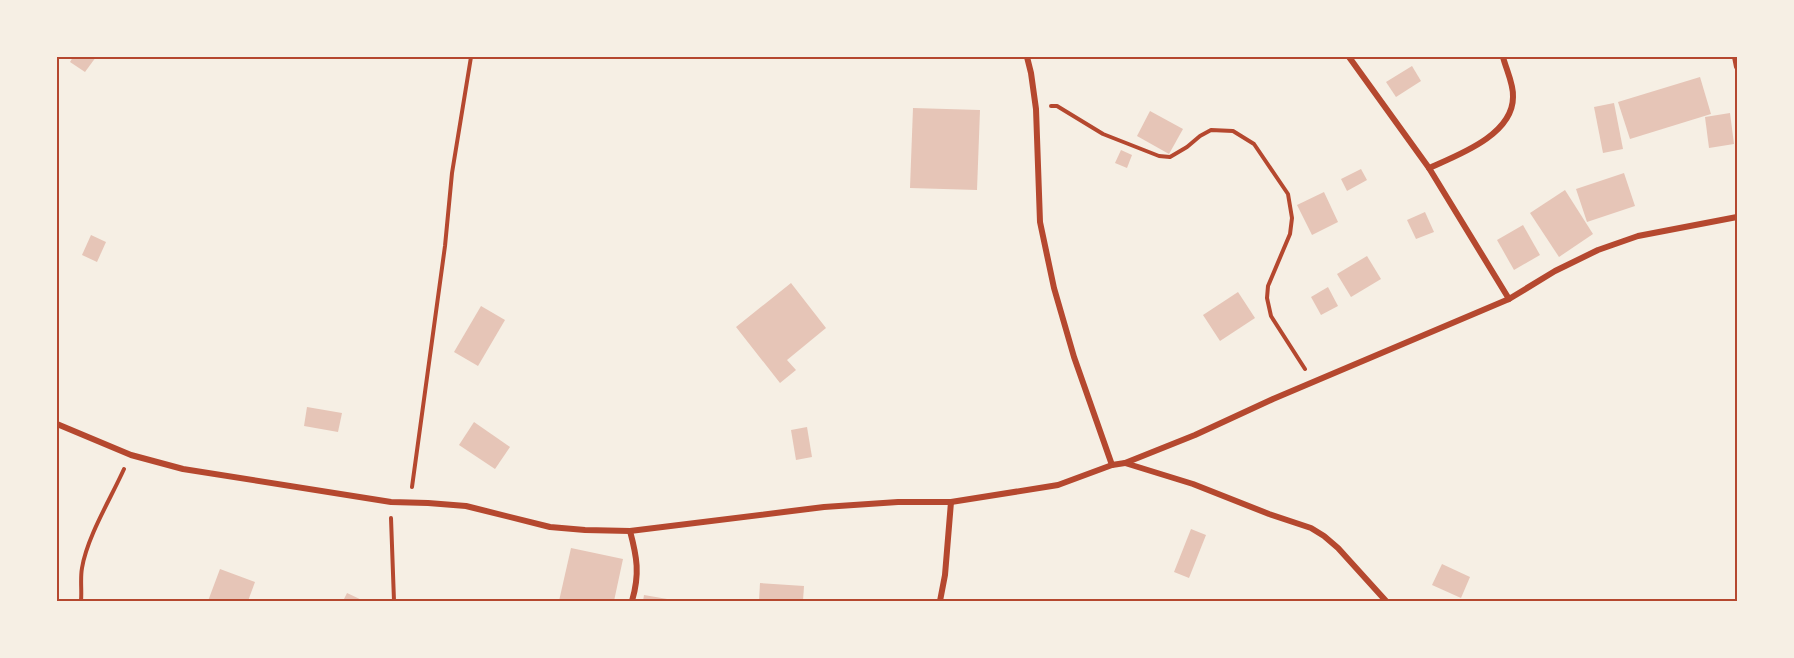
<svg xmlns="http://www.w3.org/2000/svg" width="1794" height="658" font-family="Raleway,sans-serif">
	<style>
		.building { fill: #e6c5b7 }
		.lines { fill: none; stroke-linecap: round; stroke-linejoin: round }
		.path { stroke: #b5482f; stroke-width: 4 }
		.minor { stroke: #b5482f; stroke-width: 6 }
		.neatline { fill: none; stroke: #b5482f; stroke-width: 2 }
	</style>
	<rect width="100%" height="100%" fill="#f6efe4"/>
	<g class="building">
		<polygon points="73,57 96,57 85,72 70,62"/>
		<polygon points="1412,66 1421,81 1396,97 1386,82"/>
		<polygon points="1700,77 1711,114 1630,139 1618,102"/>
		<polygon points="1614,103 1623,149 1603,153 1594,107"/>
		<polygon points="913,108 980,110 977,190 910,188"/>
		<polygon points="1150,111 1183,129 1169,154 1137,136"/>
		<polygon points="1730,113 1734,144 1709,148 1705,117"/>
		<polygon points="1121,150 1132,155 1127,168 1115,163"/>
		<polygon points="1361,169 1367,180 1347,191 1341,179"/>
		<polygon points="1624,173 1635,206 1587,222 1576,189"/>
		<polygon points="1565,190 1593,234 1559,257 1530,213"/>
		<polygon points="1324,192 1338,222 1312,235 1297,205"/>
		<polygon points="1425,212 1434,232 1416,239 1407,220"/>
		<polygon points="1523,225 1540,255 1514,270 1497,240"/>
		<polygon points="91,235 106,242 97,262 82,255"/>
		<polygon points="1367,256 1381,279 1351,297 1337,274"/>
		<polygon points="791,283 826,328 787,360 796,370 780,383 736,327"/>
		<polygon points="1328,287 1338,306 1321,315 1311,297"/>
		<polygon points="1238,292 1255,318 1220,341 1203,315"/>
		<polygon points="481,306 505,320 478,366 454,352"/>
		<polygon points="307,407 342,413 338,432 304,426"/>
		<polygon points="474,422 510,447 495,469 459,445"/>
		<polygon points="807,427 812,457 796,460 791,430"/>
		<polygon points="1191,529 1206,535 1189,578 1174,572"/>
		<polygon points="571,548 623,559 614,601 559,601"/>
		<polygon points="1442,564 1470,577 1461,598 1432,585"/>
		<polygon points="220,569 255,582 248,601 208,601"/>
		<polygon points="760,583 804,586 803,601 759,601"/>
		<polygon points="347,593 364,601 343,601"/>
		<polygon points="644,595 673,600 673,601 643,601"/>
	</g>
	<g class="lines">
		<g class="path">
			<polyline points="1051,106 1057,106 1103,134 1159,156 1170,157 1187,147 1200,136 1211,130 1233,131 1254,144 1288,194 1292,218 1290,234 1268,286 1267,298 1271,316 1305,369"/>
			<polyline points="412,487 445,246 452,173 471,57"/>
			<polyline points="391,518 394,601"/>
			<path d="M81,601C82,590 80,579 82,568C87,537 111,498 124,469"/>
		</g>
		<g class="minor">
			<polyline points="1027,57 1031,73 1036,109 1040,222 1054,288 1074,357 1112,465"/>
			<polyline points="1349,57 1429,168 1509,299"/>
			<polyline points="1735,57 1737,67"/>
			<path d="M1429,168C1458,155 1513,135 1513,97C1514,85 1506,69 1503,57"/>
			<polyline points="57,424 131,455 183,469 391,502 428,503 466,506 550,527 585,530 630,531 824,507 898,502 951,502 1058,485 1112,465 1125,463 1195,435 1273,399 1509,299 1555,271 1598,250 1638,236 1737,217"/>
			<polyline points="1125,463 1193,484 1269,514 1311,528 1324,536 1338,548 1386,601"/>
			<path d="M630,531C637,557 640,574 632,601"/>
			<polyline points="940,601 945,575 951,502"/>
		</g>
	</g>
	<rect width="1794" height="658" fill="none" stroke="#f6efe4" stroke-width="117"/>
	<rect x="58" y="58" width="1678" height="542" class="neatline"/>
</svg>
